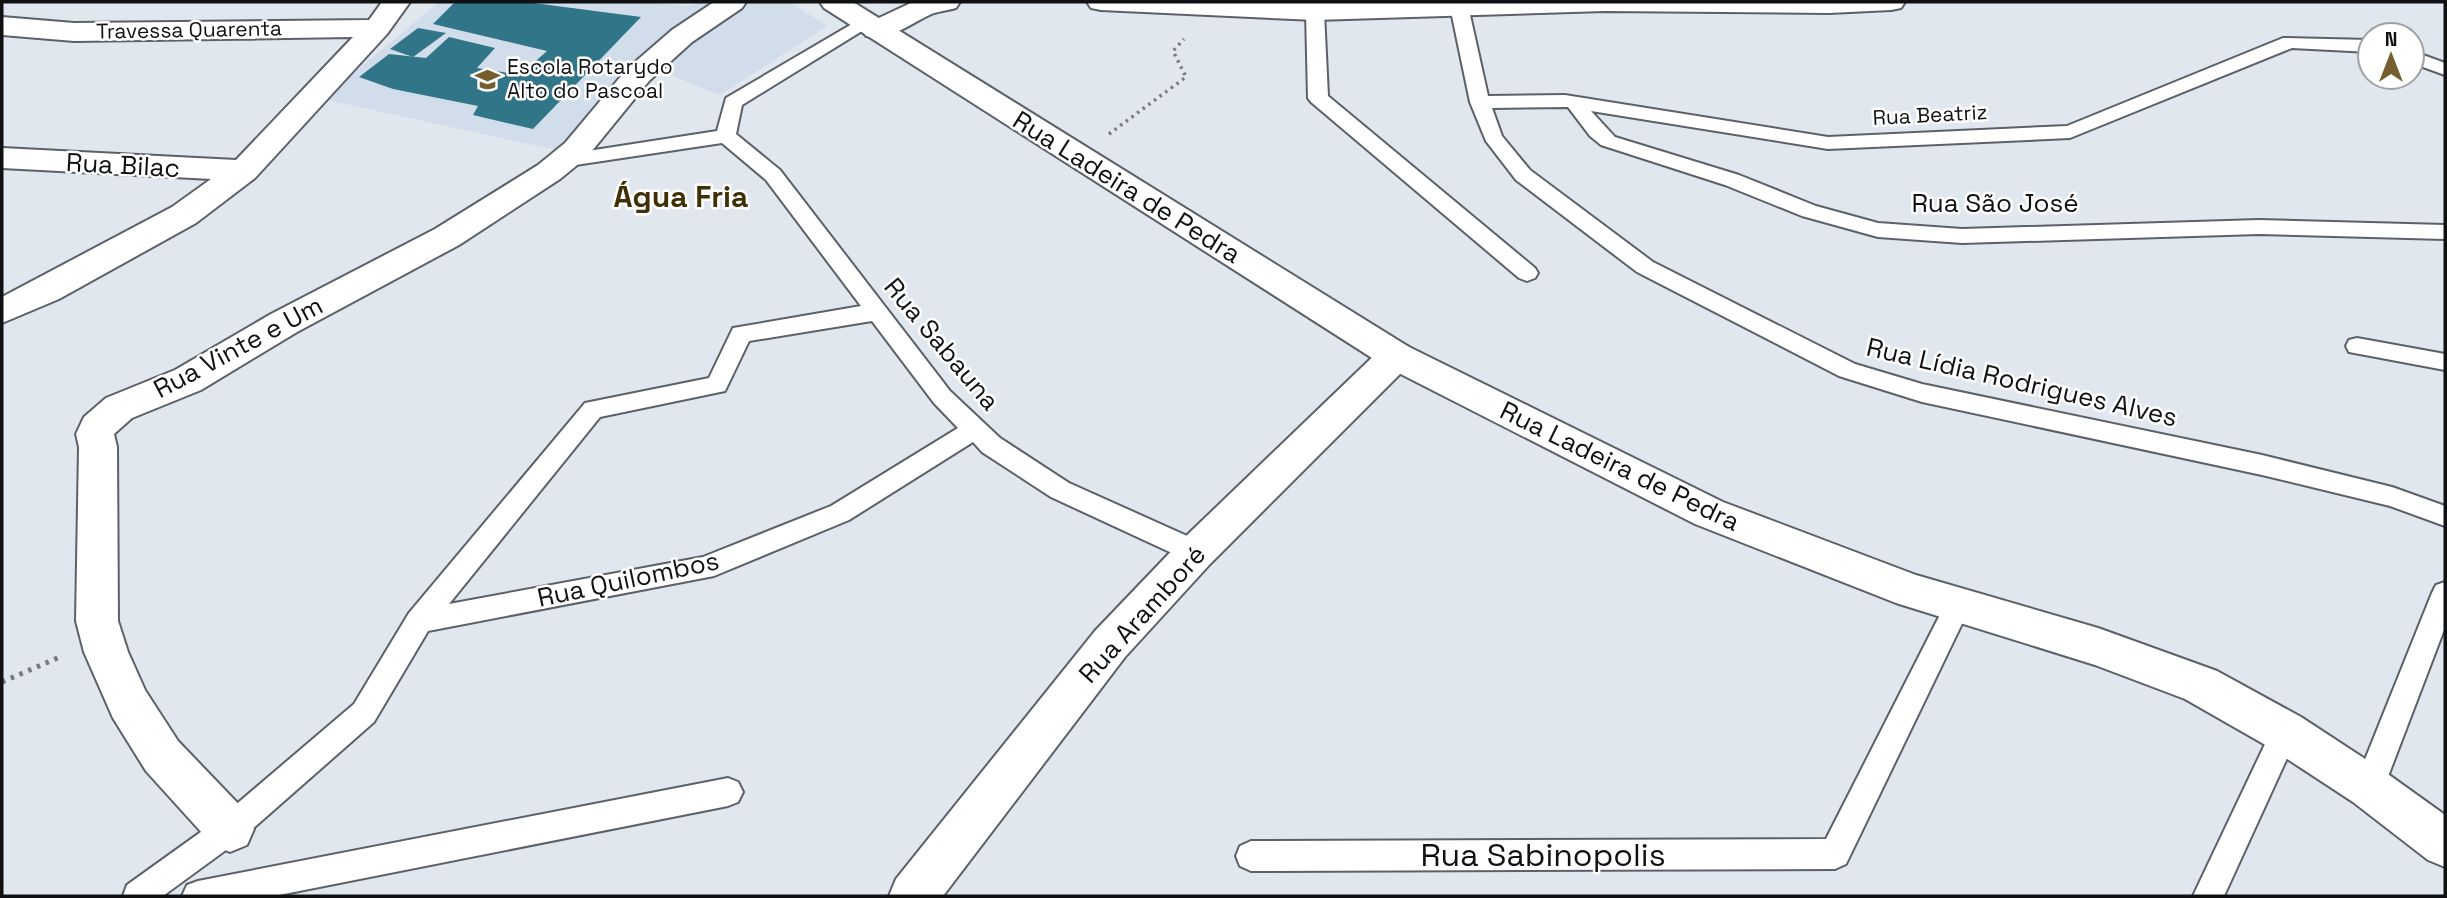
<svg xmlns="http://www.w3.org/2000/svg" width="2447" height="898" font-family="'Space Grotesk',sans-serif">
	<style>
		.built { fill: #d2ddeb }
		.building { fill: #317589 }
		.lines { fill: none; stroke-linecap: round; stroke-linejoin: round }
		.service-casing { stroke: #5c6168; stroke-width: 4 }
		.minor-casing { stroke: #5c6168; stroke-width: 4 }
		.tertiary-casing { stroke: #5c6168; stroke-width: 4 }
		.path-far1 { stroke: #777b80; stroke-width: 3.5; stroke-dasharray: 2.5 4.5; stroke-linecap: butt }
		.path { stroke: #777b80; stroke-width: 5; stroke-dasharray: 3.5 6; stroke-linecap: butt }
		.service { fill: #fff; fill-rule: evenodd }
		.minor { fill: #fff; fill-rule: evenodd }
		.tertiary { fill: #fff; fill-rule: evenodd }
		.labels { text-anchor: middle; stroke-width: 5; stroke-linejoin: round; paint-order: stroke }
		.far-street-label { font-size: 21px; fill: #0f1113; stroke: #fff }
		.far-poi-label { font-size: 21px; fill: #0f1113; stroke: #fff; text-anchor: start }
		.street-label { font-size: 26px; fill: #0f1113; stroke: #fff }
		.quarter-label { font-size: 30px; font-weight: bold; fill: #413006; stroke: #fff }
		.near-street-label { font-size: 32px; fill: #0f1113; stroke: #fff }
	</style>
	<rect width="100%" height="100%" fill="#e1e7ee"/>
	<polygon class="built" points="439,2 644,2 688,6 701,2 790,2 827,26 720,95 643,64 561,151 322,99"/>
	<g class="building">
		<polygon points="455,2 526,2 641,17 533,129 473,115 478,106 393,89 359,77 389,54 426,58 449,37 495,48 477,68 520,75 547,51 433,24"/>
		<polygon points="418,28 446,33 413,57 390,49"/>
	</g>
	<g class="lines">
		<defs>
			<g id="service">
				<polygon points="1453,2 1465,2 1468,6 1488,96 1565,95 1828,137 2067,126 2283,38 2370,40 2370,52 2292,48 2070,138 1828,149 1591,111 1615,137 1739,175 1816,206 1878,223 1962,229 2259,220 2445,225 2445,239 2259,234 1962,243 1878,237 1802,216 1725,185 1601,145 1590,136 1568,107 1492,108 1502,136 1530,170 1653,262 1855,364 1922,384 2262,455 2392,487 2445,506 2445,526 2390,506 2262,475 1922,402 1839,376 1637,272 1516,180 1486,141 1470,102 1450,6"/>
				<polygon points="1315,7 1324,12 1328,96 1535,268 1538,273 1535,278 1527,281 1519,278 1311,102 1308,98 1306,12"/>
				<path d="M864,17L873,22L870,26L742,105L736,134L780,170L950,391L1000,438L1069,483L1205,544L1209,552L1205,560L1196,563L1187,560L1051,497L982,452L973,442L849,520L714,576L428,631L374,722L241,839L163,896H123L127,885L219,819L354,704L409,613L585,403L709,378L733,328L861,306L766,180L722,143L562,167L555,166L552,161L555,156L562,155L717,131L726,98ZM872,321L934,403L958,428L831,506L703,557L449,604L600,417L725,391L749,341Z"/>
				<polygon points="2412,51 2445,63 2445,75 2412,63"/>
				<polygon points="2357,338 2445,354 2445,370 2349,352 2346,346 2349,340"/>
				<polygon points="2445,582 2445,627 2384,787 2379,797 2369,801 2359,797 2354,787 2432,593 2436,585"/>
				<polygon points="1958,594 1967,597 1971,605 1846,864 1835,869 1251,871 1240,866 1236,856 1240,846 1251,841 1826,839 1949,597"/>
				<polygon points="2285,719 2295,723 2299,732 2224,896 2193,896 2275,723"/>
				<polygon points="728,778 738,782 743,792 738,802 728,806 274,896 182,896 187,885 198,881"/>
			</g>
			<g id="minor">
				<polygon points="382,2 410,2 387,34 255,178 196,223 59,299 2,323 2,297 172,207 211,179 2,168 2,148 236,160 353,37 74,41 2,35 2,17 74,23 369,20"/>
				<polygon points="714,2 746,2 742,8 692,42 649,81 587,157 560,179 459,245 297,332 201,390 132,418 114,434 117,447 118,621 128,652 145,690 178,741 247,813 254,829 247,845 230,852 213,845 146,771 113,718 84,652 76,621 79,447 76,434 84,417 106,398 175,370 271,314 435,229 538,165 565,143 627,69 672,30"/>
				<path d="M913,2H960L956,8C949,10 941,11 934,13C912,22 890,42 866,36L862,30L866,24Z"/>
				<polygon points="1087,2 1905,2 1901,8 1891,10 1829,13 1605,11 1315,20 1101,10 1091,8"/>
				<polygon points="1396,343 1409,347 1414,356 1409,365 1210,564 1125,657 943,896 889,896 896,879 1095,631 1182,540 1383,347"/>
			</g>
			<polygon id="tertiary" points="820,2 853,2 1409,347 1723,502 1916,575 2098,628 2217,671 2301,717 2385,772 2445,815 2445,867 2428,860 2353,802 2269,747 2185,699 2095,665 1896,603 1695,524 1383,365 824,8"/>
		</defs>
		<use href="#service" class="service-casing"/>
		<use href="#minor" class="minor-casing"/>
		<use href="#tertiary" class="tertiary-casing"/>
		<polyline class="path-far1" points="1109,134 1186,77 1173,51 1184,39"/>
		<polyline class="path" points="2,682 62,656"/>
		<use href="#service" class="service"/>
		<use href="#minor" class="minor"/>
		<use href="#tertiary" class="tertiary"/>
	</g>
	<defs>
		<symbol id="school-bare" viewBox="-9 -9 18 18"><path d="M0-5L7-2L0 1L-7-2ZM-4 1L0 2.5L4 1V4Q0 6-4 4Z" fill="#755e2e" stroke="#fff" stroke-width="2.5" paint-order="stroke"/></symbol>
	</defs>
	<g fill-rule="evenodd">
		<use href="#school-bare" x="470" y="62" width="35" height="35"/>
	</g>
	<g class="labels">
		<g class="far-street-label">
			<text transform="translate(189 30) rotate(-1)" y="7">Travessa Quarenta</text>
			<text transform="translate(1930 115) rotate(-3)" y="7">Rua Beatriz</text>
		</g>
		<g class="far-poi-label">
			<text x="507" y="74">Escola Rotarydo<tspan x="507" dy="24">Alto do Pascoal</tspan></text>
		</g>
		<g class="street-label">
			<text transform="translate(123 165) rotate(3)" y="9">Rua Bilac</text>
			<text transform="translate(1127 187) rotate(32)" y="9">Rua Ladeira de Pedra</text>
			<text x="1995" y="212">Rua São José</text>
			<text transform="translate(942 344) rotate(50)" y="9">Rua Sabauna</text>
			<text transform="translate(238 347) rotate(-28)" y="9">Rua Vinte e Um</text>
			<text transform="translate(2022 382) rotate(13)" y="9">Rua Lídia Rodrigues Alves</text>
			<text transform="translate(1620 466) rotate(26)" y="9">Rua Ladeira de Pedra</text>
			<text transform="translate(628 579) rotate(-12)" y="9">Rua Quilombos</text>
			<text transform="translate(1142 614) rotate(-48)" y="9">Rua Aramboré</text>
		</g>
		<g class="quarter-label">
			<text x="681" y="207">Água Fria</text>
		</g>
		<g class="near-street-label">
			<text x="1543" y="866">Rua Sabinopolis</text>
		</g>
	</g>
	<rect width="2447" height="898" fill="none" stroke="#0f1113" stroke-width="7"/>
	<g transform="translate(2391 56)"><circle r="33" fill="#ffffff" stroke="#9fa0a1" stroke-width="2"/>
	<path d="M0-5L12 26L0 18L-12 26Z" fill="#755e2e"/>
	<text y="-10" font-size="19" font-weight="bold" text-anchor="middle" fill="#0f1113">N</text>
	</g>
</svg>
